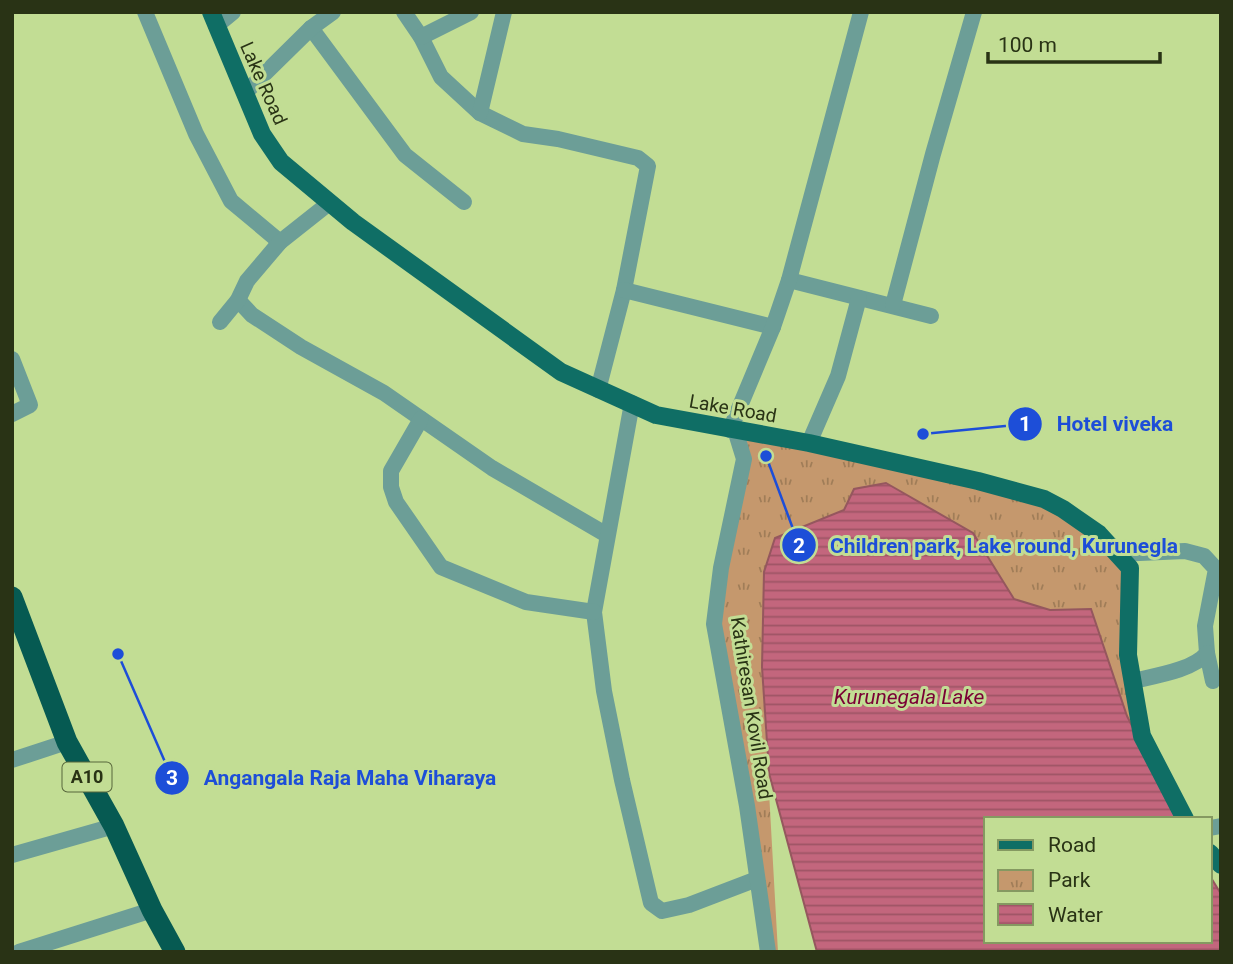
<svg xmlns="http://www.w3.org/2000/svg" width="1233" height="964" font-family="Roboto,sans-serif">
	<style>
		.park { fill: url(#park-tufts) }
		.water { fill: url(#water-rules); stroke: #95575e; stroke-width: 2 }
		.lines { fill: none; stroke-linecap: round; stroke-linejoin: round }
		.minor { stroke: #6c9e97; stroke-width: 16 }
		.major { stroke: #0f6e65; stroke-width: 18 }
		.highway { stroke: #065a52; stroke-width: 21 }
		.labels { text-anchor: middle; stroke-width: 6; stroke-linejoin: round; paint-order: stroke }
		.shield { fill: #c2dd94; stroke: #57663b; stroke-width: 2 }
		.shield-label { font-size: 18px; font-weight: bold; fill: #293315 }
		.street-label { font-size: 19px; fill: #293315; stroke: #c2dd94 }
		.water-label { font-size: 21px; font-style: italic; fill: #7a0035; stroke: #c2dd94 }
		.leader { fill: none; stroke: #1d4ed8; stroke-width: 2.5 }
		.callout-dot { fill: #1d4ed8; stroke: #c2dd94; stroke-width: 2.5 }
		.mark-label { font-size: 21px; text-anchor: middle; font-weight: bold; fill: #fff }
		.callout-label { font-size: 21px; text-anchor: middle; font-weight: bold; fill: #1d4ed8; stroke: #c2dd94; stroke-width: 6; stroke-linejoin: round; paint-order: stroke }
	</style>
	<defs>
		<pattern id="park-tufts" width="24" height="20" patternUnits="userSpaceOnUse" patternTransform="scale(1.75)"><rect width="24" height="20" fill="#c5986d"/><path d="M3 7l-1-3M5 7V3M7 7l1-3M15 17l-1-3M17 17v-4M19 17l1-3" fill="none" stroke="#a07d58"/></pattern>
		<pattern id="water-rules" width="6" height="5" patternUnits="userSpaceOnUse" patternTransform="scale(1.75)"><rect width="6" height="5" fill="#c3667d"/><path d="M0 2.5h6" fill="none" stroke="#9e5565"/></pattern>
	</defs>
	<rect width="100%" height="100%" fill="#c2dd94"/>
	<polygon class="park" points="735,430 1044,499 1130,568 1142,735 1180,819 1127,716 1091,609 1050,610 1014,599 973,533 844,510 775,538 762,667 778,952 768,952 714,624 739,488"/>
	<polygon class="water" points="886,483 973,533 1014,599 1050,610 1091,609 1127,716 1180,819 986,819 986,941 1210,941 1210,876 1221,894 1221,952 817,952 769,773 762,667 764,572 775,538 844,510 854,489"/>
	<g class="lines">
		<g class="minor">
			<polyline points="145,12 196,134 231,201 280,242"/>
			<polyline points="404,12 421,37 441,77 480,113 523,134 558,139 638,158 648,166 624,290 598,390"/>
			<polyline points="216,26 233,12"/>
			<polyline points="311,28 405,155 464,202"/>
			<polyline points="421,37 471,12"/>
			<polyline points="245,93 311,28 333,12"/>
			<polyline points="480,113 504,12"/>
			<polyline points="789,280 931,316"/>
			<polyline points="624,290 773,327"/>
			<polyline points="238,300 252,315 301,347 384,393 492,468 607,535"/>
			<polyline points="893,305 933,154 974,12"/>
			<polyline points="220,322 238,300 247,281 280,242 328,204"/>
			<polyline points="12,359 30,405 12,414"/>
			<polyline points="632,403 594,612 604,691 622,780 651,903 662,911 689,905 757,879"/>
			<polyline points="421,419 391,471 391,487 396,502 441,567 526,602 594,612"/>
			<polyline points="730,430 773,327 789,280 861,12"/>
			<polyline points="735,430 744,459 721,568 714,624 747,806 768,952"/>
			<polyline points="809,443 838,376 859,298"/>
			<path d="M1117,554L1185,551L1204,556L1216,569L1205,626L1207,653C1194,670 1154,676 1133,681"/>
			<polyline points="1207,653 1213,681"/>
			<polyline points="12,760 67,742"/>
			<polyline points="1210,828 1221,826"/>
			<polyline points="12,855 114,826"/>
			<polyline points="19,952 152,910"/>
		</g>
		<g class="major">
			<polyline points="211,12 262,134 281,162 353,222 561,372 656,415 809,443 978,481 1044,499 1063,509 1099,534 1130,568 1128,655 1142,736 1185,819"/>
			<polyline points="1210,853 1221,865"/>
		</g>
		<polyline class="highway" points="12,597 67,742 114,826 152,910 175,952"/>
	</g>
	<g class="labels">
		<rect class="shield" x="62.5" y="762.5" width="49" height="29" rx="5"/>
		<g class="shield-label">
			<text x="87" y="783">A10</text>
		</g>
		<g class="street-label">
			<text transform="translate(264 83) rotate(66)" y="7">Lake Road</text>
			<text transform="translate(733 408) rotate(10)" y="7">Lake Road</text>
			<text transform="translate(752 708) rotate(81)" y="7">Kathiresan Kovil Road</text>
		</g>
		<g class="water-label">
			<text x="909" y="704">Kurunegala Lake</text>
		</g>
	</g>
	<path class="leader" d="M923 434L1025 424M766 456L799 545M118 654L172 778"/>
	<g class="callout-dot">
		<circle cx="923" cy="434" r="7"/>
		<circle cx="766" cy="456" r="7"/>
		<circle cx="118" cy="654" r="7"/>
		<circle cx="1025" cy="424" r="18"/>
		<circle cx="799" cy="545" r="18"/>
		<circle cx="172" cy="778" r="18"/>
	</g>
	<g class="mark-label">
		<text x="1025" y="431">1</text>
		<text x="799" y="553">2</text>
		<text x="172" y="785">3</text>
	</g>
	<g class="callout-label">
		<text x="1115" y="431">Hotel viveka</text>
		<text x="1004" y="553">Children park, Lake round, Kurunegla</text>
		<text x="350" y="785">Angangala Raja Maha Viharaya</text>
	</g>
	<rect width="1233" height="964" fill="none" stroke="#293315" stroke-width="28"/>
	<rect x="984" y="817" width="228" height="126" fill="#c2dd94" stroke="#859961" stroke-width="2"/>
	<rect x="998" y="840" width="35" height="10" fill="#0f6e65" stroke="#859961" stroke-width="2"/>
	<text x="1048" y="852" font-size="21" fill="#293315">Road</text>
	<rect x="998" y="870" width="35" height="21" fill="url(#park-tufts)" stroke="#859961" stroke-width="2"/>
	<text x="1048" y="887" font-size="21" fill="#293315">Park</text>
	<rect x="998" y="904" width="35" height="21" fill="url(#water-rules)" stroke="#859961" stroke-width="2"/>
	<text x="1048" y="922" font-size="21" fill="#293315">Water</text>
	<path d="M988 52v10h172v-10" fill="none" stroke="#293315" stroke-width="3.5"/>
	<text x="998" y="52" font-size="21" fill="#293315" stroke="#c2dd94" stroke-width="5" paint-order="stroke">100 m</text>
</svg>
